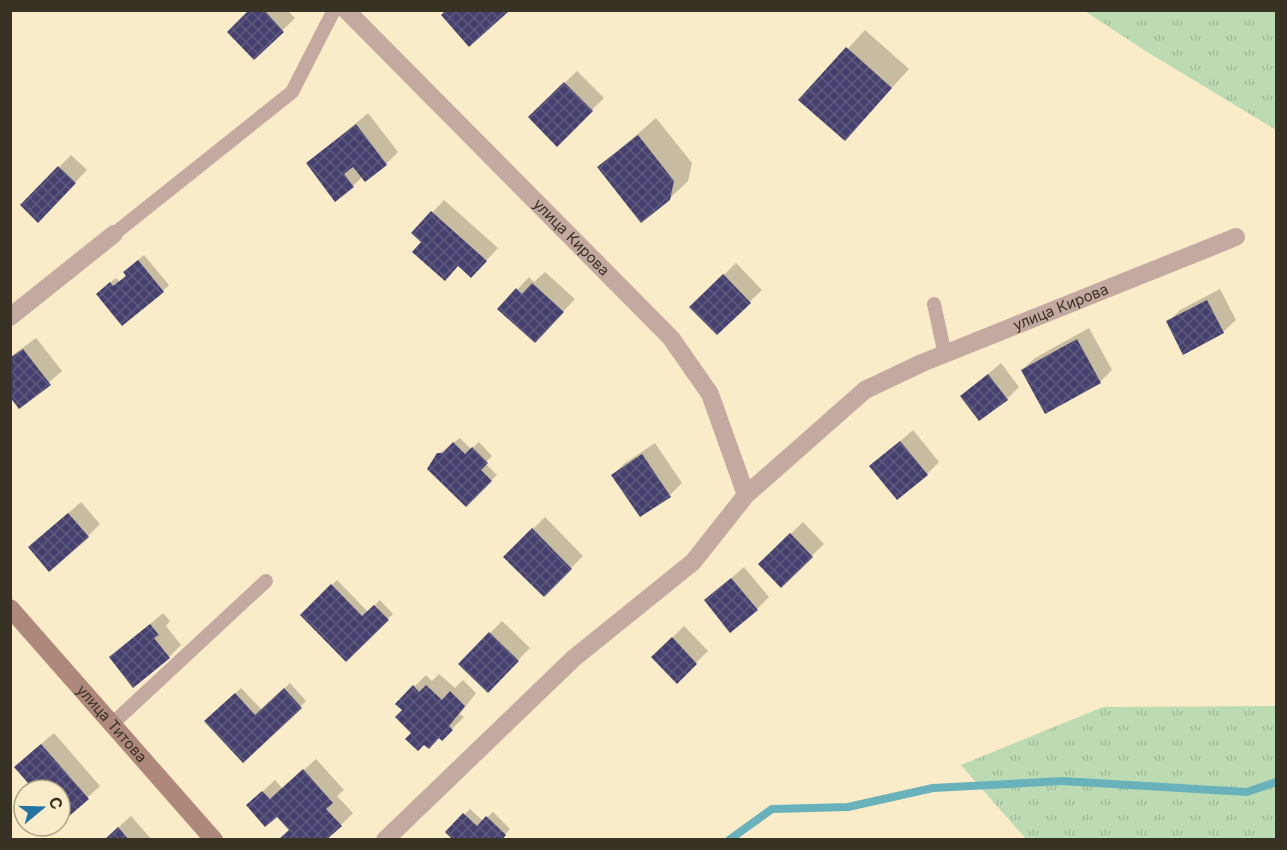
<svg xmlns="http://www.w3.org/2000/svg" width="1287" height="850" font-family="Inter,sans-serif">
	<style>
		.grass { fill: url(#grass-tufts) }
		.shadow { fill: #0003 }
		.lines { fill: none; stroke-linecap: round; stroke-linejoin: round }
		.stream { stroke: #69b2bb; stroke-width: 8 }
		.building { fill: url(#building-cross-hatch) }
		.lane { stroke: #c4a9a0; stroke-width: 14 }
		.street { stroke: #c4a9a0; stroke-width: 18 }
		.secondary { stroke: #ae887b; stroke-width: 18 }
		.labels { text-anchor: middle; stroke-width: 6; stroke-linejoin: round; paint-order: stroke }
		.street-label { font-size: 15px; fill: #373224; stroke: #faecc8 }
	</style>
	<defs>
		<pattern id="grass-tufts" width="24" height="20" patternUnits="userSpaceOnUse" patternTransform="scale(1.5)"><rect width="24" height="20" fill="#bcdbb3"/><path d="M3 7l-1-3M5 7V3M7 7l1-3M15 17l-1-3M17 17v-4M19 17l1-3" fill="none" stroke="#a2bc9a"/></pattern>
		<pattern id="building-cross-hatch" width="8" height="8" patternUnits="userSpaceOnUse" patternTransform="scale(1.5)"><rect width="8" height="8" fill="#46416e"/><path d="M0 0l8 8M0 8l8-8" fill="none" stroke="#5f5b7e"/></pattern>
	</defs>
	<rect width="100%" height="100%" fill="#faecc8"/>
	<g class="grass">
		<polygon points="1085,11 1276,11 1276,130 1144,50"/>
		<polygon points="1276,706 1276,839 1026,839 961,765 1103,707"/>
	</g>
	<g class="shadow">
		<polygon points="251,10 287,10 295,18 254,58"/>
		<polygon points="865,30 909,69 845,139 801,100"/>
		<polygon points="577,71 604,98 557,145 530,117"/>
		<polygon points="368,113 398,152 386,164 365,180 362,177 353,186 308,164"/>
		<polygon points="656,118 692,163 688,181 669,199 599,167"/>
		<polygon points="71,155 87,170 38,221 22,205"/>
		<polygon points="444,200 498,248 483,264 459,265 413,233"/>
		<polygon points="144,255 169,285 163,291 103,288 116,278 120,282 127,275 131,266"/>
		<polygon points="736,263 762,290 717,333 691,307"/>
		<polygon points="545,272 575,299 547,329 499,309 529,277 534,282"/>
		<polygon points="1220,289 1236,320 1223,332 1184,353 1168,322 1180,310"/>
		<polygon points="1089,328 1112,370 1100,382 1022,370 1035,358"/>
		<polygon points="36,338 62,371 20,407 10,395 10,357"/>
		<polygon points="1001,363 1019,387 1007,399 962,396"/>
		<polygon points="913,430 939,462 927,474 871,466"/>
		<polygon points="460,438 471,449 479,442 492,456 485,463 497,475 466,505 438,454"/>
		<polygon points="655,443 682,483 670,495 641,515 613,475 625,463"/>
		<polygon points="81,502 100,524 88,536 30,547"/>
		<polygon points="545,517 583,556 544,595 505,557"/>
		<polygon points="803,522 824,544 781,586 760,564"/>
		<polygon points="744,567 769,597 757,609 706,600"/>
		<polygon points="337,580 368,612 380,600 393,614 346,660 302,615"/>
		<polygon points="163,613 170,621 166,626 181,645 169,657 111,658"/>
		<polygon points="502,621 530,648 488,691 460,664"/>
		<polygon points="684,626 708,651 677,681 653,657"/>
		<polygon points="439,674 455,688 463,680 476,693 460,714 464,717 442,739 413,733 404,710 397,704 426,675 432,681"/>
		<polygon points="290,683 306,701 243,761 206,721 241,688 262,710"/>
		<polygon points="54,733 100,786 60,822 60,790 35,790 28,755"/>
		<polygon points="316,759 344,790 337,796 353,813 341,825 290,829 277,815 248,805 275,780 283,789"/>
		<polygon points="470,809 483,821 493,812 510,829 500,840 447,832"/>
		<polygon points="131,816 152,840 106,840 112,833"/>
	</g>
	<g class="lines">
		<polyline class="stream" points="729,840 772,809 848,807 933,788 1062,781 1247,792 1276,782"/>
	</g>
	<g class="building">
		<polygon points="249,10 264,10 284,32 254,60 227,32"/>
		<polygon points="446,10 506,10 508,12 469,47 441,15"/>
		<polygon points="846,47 892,88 845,141 798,100"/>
		<polygon points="564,82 593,111 557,147 528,117"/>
		<polygon points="356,124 387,165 365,182 353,167 344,174 354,187 335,202 306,163"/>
		<polygon points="638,135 674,181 670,200 641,223 597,167"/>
		<polygon points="58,166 76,183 38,223 20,205"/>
		<polygon points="431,211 487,261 471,278 458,266 445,281 412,252 421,242 411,233"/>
		<polygon points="138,260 164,292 122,326 96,294 110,282 113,286 126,276 123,272"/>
		<polygon points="723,274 751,303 717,335 689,307"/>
		<polygon points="532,283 564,312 535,343 497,309 516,288 522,294"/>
		<polygon points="1207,300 1224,333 1183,355 1166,321"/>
		<polygon points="1077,339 1101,383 1045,414 1021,370"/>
		<polygon points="23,349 51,385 19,409 10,397 10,358"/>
		<polygon points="988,374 1008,400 979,421 960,396"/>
		<polygon points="900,441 928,475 897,500 869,466"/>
		<polygon points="453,442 465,454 472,447 488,463 481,470 492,481 466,507 427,469 437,453 443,453"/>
		<polygon points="642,454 671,497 640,517 611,475"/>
		<polygon points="68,513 89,537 49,572 28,547"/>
		<polygon points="532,528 572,569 544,597 503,557"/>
		<polygon points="790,533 813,557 781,588 758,564"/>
		<polygon points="731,578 758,610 730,633 704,600"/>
		<polygon points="331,584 362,616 374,605 389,620 346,662 300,615"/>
		<polygon points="150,624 159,635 154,638 170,658 133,688 109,657"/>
		<polygon points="489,632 519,661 488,693 458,664"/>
		<polygon points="672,637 697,664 677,684 651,657"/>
		<polygon points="413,685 419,692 426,685 442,700 450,691 465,706 449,726 453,730 442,741 439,738 429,749 424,745 418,751 405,739 411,733 395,717 402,710 395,704"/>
		<polygon points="284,688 302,708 243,763 204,721 235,693 255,715"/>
		<polygon points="41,744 89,799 60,824 60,790 34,790 14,767"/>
		<polygon points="303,769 333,803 326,809 342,826 326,840 278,840 289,830 277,817 265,827 246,805 262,791 270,799"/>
		<polygon points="463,813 477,826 486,816 506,835 502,840 453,840 445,832"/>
		<polygon points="118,827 129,840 104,840"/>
	</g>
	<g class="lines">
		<g class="lane">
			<polyline points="114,234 292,92 334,10"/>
			<polyline points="934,304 945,355"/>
			<polyline points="112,724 266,581"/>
		</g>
		<g class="street">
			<path id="s1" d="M346,10L671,338L710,394L746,495"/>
			<polyline points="10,317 114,234"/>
			<path id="s2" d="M385,840L574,658L693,562L746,495L865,390L922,363L1236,237"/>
		</g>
		<path class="secondary" id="s3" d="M10,608L214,840"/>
	</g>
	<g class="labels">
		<g class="street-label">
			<text dy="5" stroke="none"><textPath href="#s1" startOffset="320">улица Кирова</textPath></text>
			<text dy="5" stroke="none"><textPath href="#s2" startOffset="872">улица Кирова</textPath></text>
			<text dy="5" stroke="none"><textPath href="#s3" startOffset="154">улица Титова</textPath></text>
		</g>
	</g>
	<rect width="1287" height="850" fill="none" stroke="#373224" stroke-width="24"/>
	<g transform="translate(42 808) rotate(71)"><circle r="28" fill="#faecc8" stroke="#aca286" stroke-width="1.5"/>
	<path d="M0-4.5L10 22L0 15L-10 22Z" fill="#2374a5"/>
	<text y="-9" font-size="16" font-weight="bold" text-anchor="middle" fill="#373224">С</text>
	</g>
</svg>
